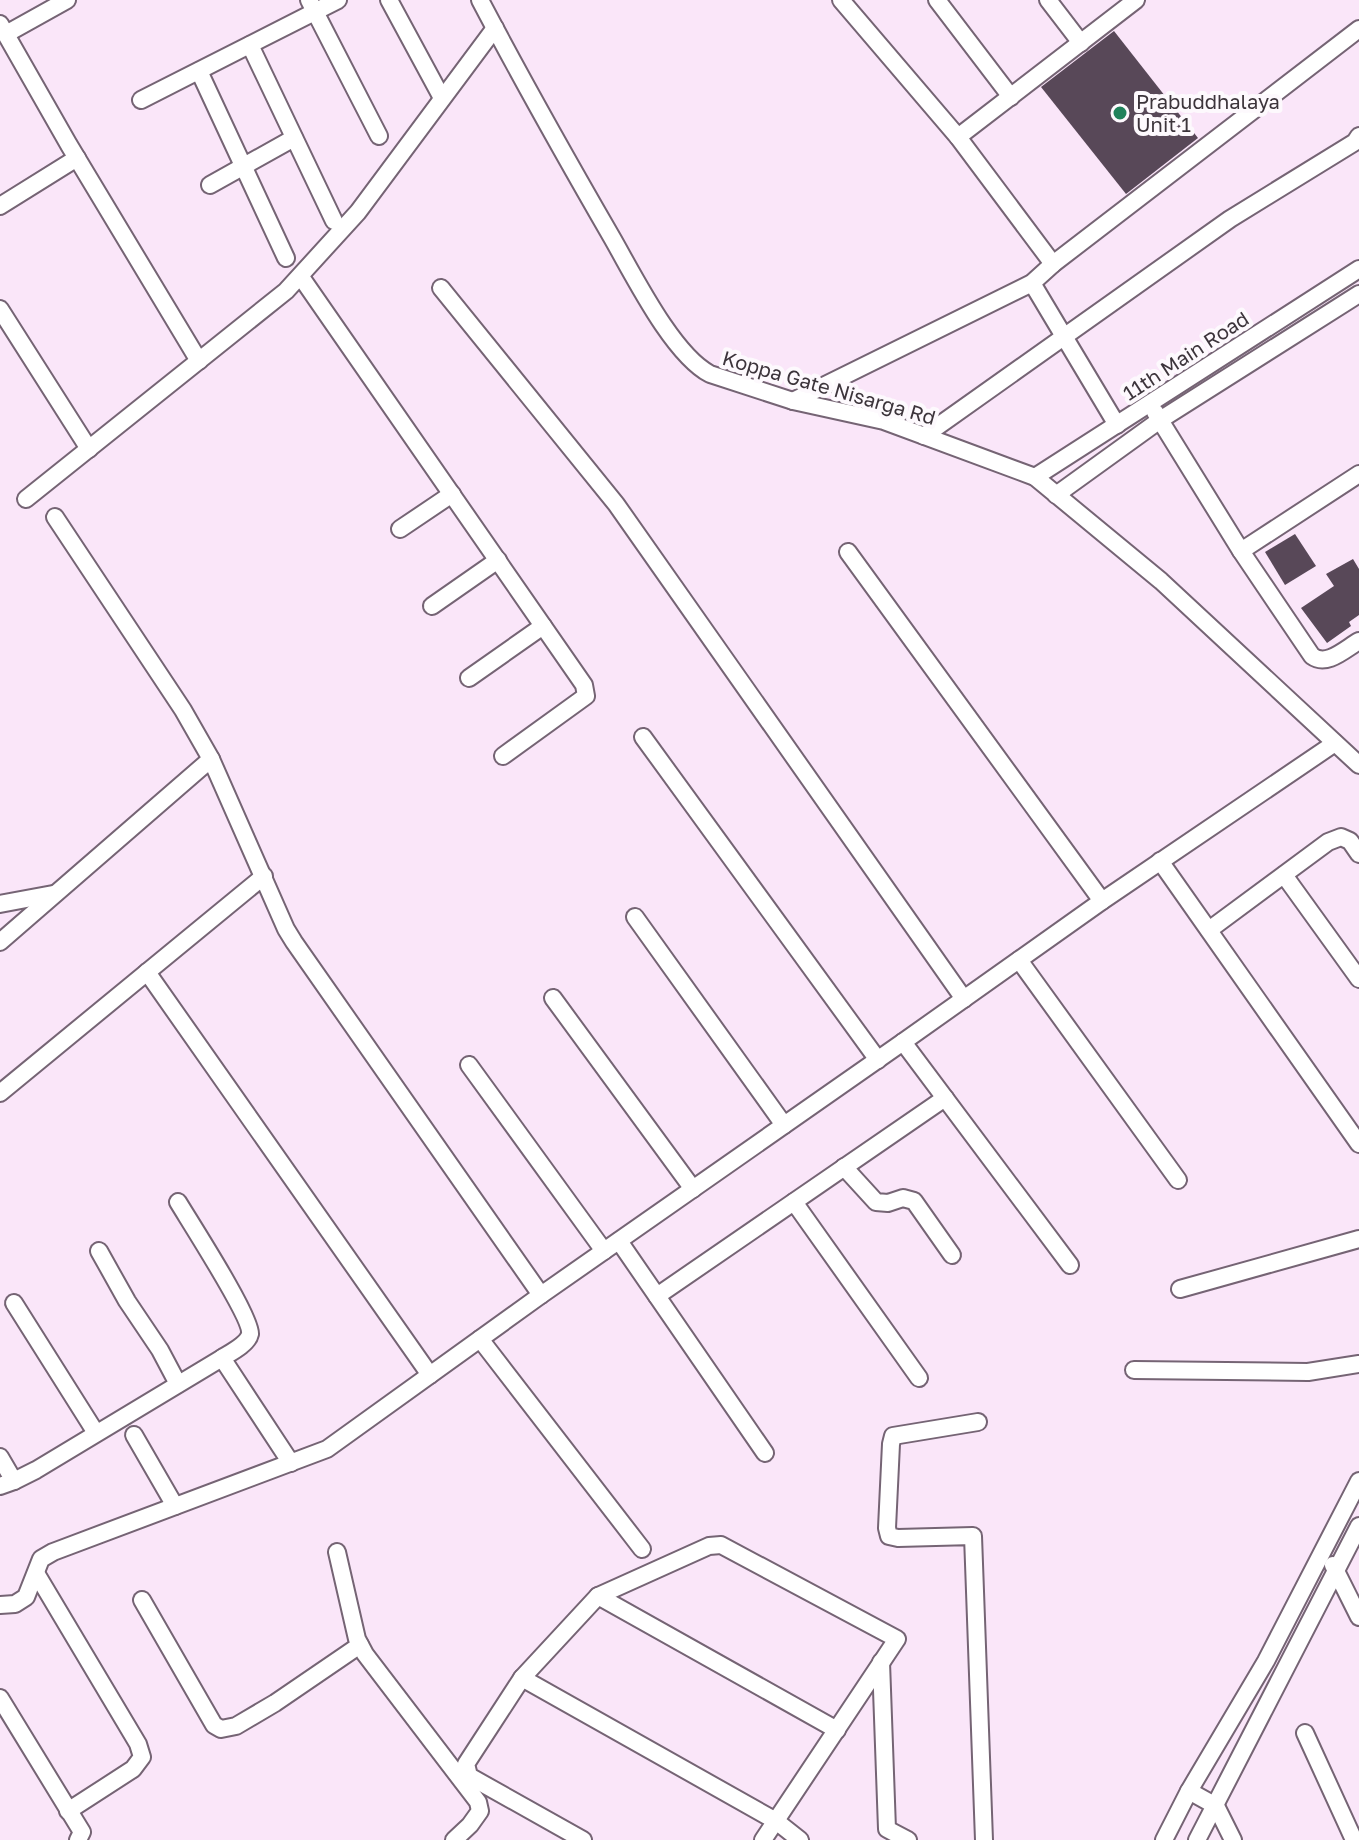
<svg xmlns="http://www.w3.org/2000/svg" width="1359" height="1840" font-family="'Golos Text',sans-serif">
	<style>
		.building { fill: #584858 }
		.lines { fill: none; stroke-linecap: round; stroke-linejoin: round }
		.minor-casing { stroke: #756474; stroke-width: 20 }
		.minor { stroke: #fff; stroke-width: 16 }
		.poi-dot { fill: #20825b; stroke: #fdf9fd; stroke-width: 3 }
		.labels { text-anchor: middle; stroke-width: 8; stroke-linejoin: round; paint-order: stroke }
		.poi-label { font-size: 20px; fill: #3c343b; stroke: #fdf9fd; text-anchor: start }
		.street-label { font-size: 20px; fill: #3c343b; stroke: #fdf9fd }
	</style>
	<rect width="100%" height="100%" fill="#fae6f9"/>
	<g class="building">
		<polygon points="1114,31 1198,138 1126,194 1041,87"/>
		<polygon points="1295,534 1316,566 1285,585 1265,552"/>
		<polygon points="1353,559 1359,569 1359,615 1349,622 1351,626 1327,643 1301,608 1334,586 1326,574"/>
	</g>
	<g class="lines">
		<defs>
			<g id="minor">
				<polyline points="309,0 379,136"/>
				<polyline points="389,0 442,98"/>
				<path d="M480,0C522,80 566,158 611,236C633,274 672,354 710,374L793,401L884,421L1035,477L1161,581L1359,765"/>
				<polyline points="841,0 958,137 1053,264"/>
				<polyline points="937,0 1011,97"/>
				<polyline points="1048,0 1081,43"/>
				<polyline points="0,24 69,145 199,361"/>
				<polyline points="6,34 67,0"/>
				<polyline points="250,45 334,221"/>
				<polyline points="199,71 286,258"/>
				<polyline points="141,100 338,0"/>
				<polyline points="958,137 1136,0"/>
				<polyline points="210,185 294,138"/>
				<polyline points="0,206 77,158"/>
				<polyline points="301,277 584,685 586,696 503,756"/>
				<polyline points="1032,283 1117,425"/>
				<polyline points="441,288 616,504 964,999"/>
				<polyline points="0,309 89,449"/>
				<polyline points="793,401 1032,283 1053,264 1359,29"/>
				<polyline points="1155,412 1241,551 1359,474"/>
				<polyline points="924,436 1230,219 1355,142 1359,136"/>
				<polyline points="1035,477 1359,269"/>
				<polyline points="1056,495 1160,420 1359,294"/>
				<polyline points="26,499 286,291 358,212 495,28"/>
				<polyline points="55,517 183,710 211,759 286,929 294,942 541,1295"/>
				<polyline points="400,529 452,494"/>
				<path d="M1241,551L1312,656C1327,667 1345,649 1359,641"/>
				<polyline points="848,552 1102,901"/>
				<polyline points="432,606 498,560"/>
				<polyline points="469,678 543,626"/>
				<polyline points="643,737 878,1060"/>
				<polyline points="1160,861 1359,1144"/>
				<polyline points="1284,875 1359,979"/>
				<polyline points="0,904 53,894"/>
				<polyline points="635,917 784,1125"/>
				<polyline points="1209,930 1328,842 1341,837 1350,841 1359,854"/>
				<polyline points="0,942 211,759"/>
				<polyline points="1019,960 1178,1180"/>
				<polyline points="147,972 430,1375"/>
				<polyline points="553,998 693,1189"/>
				<polyline points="903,1042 1070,1265"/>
				<polyline points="469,1065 604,1251"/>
				<polyline points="0,1093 264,876"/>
				<polyline points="844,1167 876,1202 888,1203 903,1198 914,1201 952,1255"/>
				<polyline points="794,1202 919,1378"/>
				<polyline points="619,1241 765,1453"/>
				<polyline points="99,1251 127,1301 160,1350 178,1384"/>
				<polyline points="1180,1289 1359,1239"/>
				<polyline points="657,1296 945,1098"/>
				<polyline points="14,1303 96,1433"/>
				<polyline points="480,1339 642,1549"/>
				<polyline points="222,1358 291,1463"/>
				<polyline points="1134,1370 1308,1372 1359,1364"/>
				<polyline points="978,1422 893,1436 891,1444 887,1528 889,1536 898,1538 973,1536 984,1840"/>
				<polyline points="134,1435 175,1506"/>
				<polyline points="0,1457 14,1481"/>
				<path d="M0,1486L14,1481L36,1470L222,1358C230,1353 248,1344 250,1334C252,1318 190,1222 178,1202"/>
				<polyline points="337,1552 357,1639 365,1654 478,1802 480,1811 470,1825 454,1840"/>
				<polyline points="1333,1565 1359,1617"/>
				<polyline points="36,1573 138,1744 142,1757 133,1769 68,1811"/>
				<polyline points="598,1596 837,1730"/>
				<polyline points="142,1600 214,1725 221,1729 236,1726 275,1703 360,1645"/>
				<polyline points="0,1605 15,1604 26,1597 41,1559 53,1552 327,1449 541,1295 903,1042 1102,901 1335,743"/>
				<polyline points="881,1662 887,1829 908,1840"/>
				<polyline points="522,1678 776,1821 800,1840"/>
				<polyline points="0,1698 82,1832 78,1840"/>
				<polyline points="1305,1733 1354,1840"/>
				<polyline points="1189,1791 1216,1806 1233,1840"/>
				<polyline points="583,1840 469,1776 466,1764 522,1678 598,1596 709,1546 721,1545 897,1639 763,1840"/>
				<polyline points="1164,1840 1189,1791 1266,1661 1359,1481"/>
				<polyline points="1197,1840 1359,1526"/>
			</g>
		</defs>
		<use href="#minor" class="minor-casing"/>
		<use href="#minor" class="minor"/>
	</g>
	<circle class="poi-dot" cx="1120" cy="113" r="8"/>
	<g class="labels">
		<g class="poi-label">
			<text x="1136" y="109">Prabuddhalaya<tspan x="1136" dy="23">Unit 1</tspan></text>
		</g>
		<g class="street-label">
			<text transform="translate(1186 356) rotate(-33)" y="7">11th Main Road</text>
			<text transform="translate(829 388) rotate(16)" y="7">Koppa Gate Nisarga Rd</text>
		</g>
	</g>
</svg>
